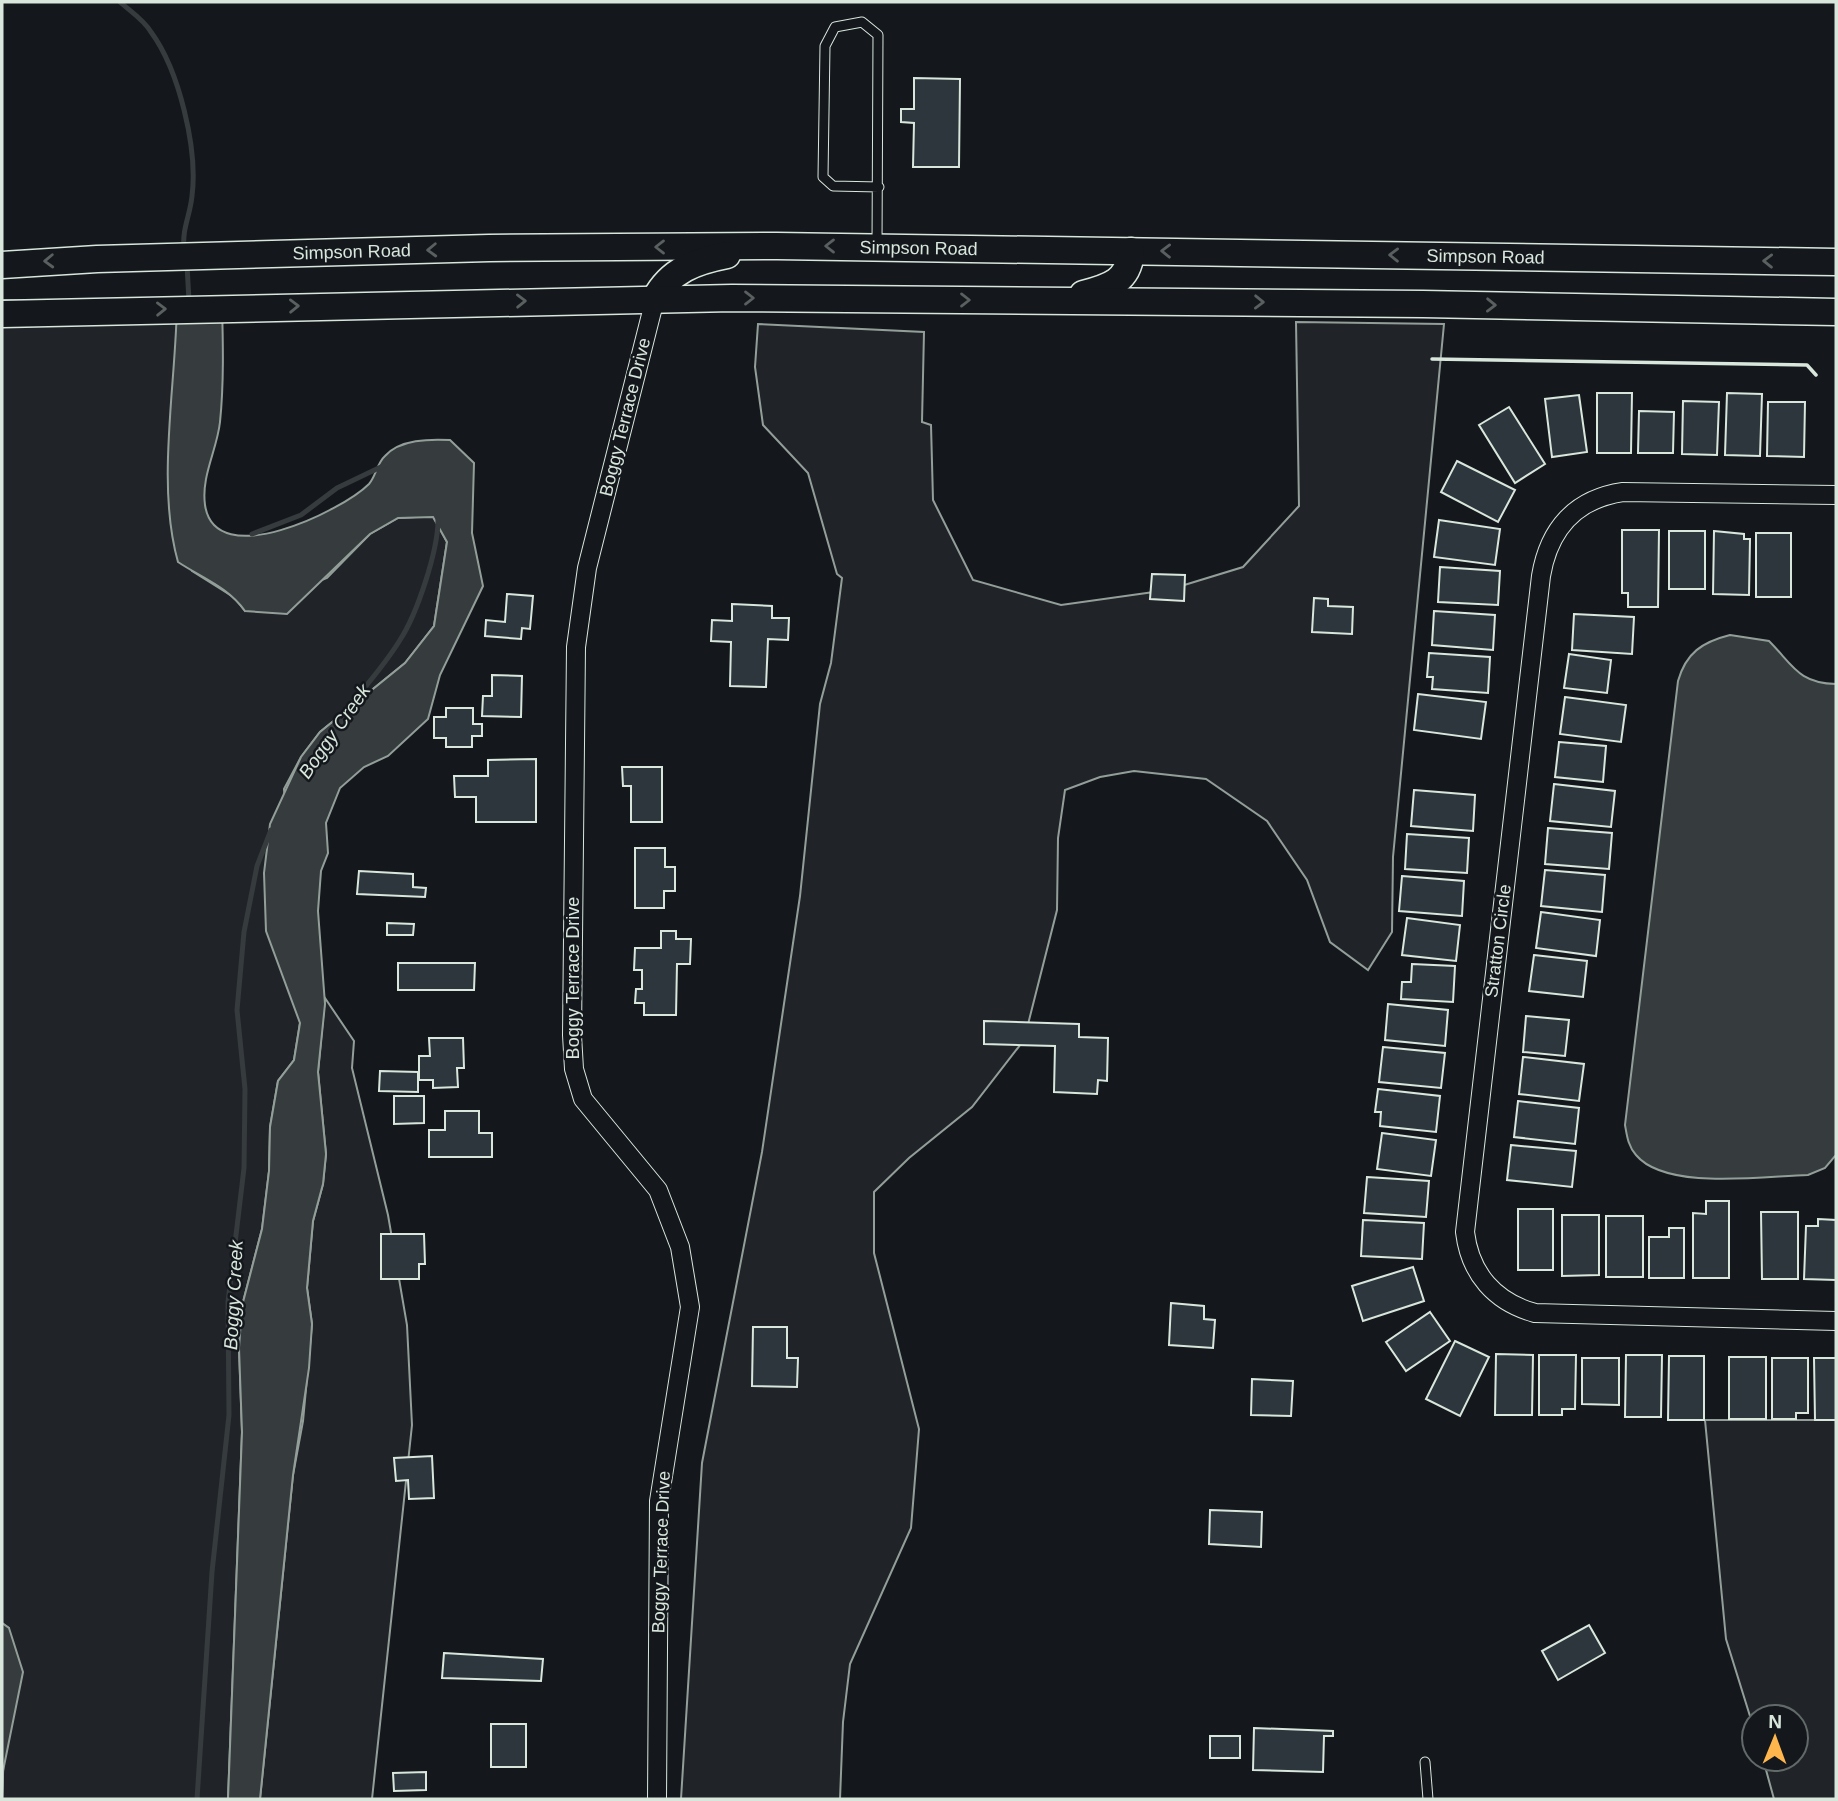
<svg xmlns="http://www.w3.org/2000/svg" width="1838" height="1801" font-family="Helvetica,sans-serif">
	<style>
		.green { fill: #202428; stroke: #939e99; stroke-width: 2 }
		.water { fill: #363b3e; stroke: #939e99; stroke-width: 2 }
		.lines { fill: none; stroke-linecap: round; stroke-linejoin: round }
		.stream { stroke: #363b3e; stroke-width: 5 }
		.building { fill: #2c363c; stroke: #d8e6dc; stroke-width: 2 }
		.lane-casing { stroke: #d8e6dc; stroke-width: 11 }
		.street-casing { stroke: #d8e6dc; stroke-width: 20 }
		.primary-casing { stroke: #d8e6dc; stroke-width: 29 }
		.lane { stroke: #14181c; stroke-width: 9 }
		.street { stroke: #14181c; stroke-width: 18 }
		.primary { stroke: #14181c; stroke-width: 26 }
		.wall { stroke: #d8e6dc; stroke-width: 3.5 }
		.oneway { stroke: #59605f }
		.labels { text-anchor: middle; stroke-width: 5; stroke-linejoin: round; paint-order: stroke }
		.street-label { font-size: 18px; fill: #d8e6dc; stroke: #14181c }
		.water-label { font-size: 19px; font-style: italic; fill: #d8e6dc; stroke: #14181c }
	</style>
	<rect width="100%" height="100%" fill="#14181c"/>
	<g class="green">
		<polygon points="2,300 177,303 177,349 192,571 235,598 245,611 327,578 370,534 398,518 433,516 447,542 434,626 405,663 320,732 301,757 284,789 300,1023 294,1060 278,1081 270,1127 269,1171 262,1229 242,1306 239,1348 242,1432 228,1799 2,1799 9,1628 2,1623"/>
		<polygon points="1296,322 1444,324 1393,857 1392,932 1368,970 1330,942 1307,880 1267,821 1206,779 1134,771 1100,777 1065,790 1058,838 1057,910 1024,1040 972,1107 909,1158 874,1192 874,1253 919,1429 911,1528 850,1664 843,1722 840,1799 681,1799 702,1463 762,1152 800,896 820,704 831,663 842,578 837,574 808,473 763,425 755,367 758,324 924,332 922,422 931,425 933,500 973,580 1061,605 1168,590 1243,567 1299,506"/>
		<polygon points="325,998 354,1041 352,1068 388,1215 407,1325 412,1425 372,1799 260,1799 293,1475 303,1421 312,1324 307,1288 313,1221 323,1184 326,1154 318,1072"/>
		<polygon points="1705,1420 1836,1420 1836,1799 1774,1799 1763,1759 1796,1759 1796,1717 1754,1717 1754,1729 1726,1639"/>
	</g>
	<g class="water">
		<path d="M177,303L222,304C223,343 224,383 220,422C217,450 201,476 205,505C215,573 342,511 369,484C376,476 377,463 385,456C400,439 430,439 450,440L474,463L472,533L483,586L440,675L428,719L388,756L364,767L340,788L326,823L328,853L321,871L318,911L325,1004L318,1072L326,1154L323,1184L313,1221L307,1288L312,1324L309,1368L293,1475L260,1799H228L242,1432L239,1348L242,1306L262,1229L269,1171L270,1127L278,1081L294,1060L300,1023L266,931L264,873L270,824L301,757L320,732L405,663L434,626L447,542L433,517L398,518L370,534L287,614L245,611C228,587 202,578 178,562C156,484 176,385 177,303Z"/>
		<path d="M1730,635L1769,641C1793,665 1798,683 1836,684V1155L1825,1168L1808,1175C1764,1176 1666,1191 1636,1155C1628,1146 1627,1136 1625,1125L1678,681C1686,653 1702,642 1730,635Z"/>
		<polygon points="2,1623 9,1628 23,1672 3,1771 2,1799"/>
	</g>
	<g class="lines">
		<g class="stream">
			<path d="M120,2C130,11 144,20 151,32C179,70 198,149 192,196C190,216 182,228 184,249"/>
			<polyline points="187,265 189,301"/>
			<polyline points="252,534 301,515 337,488 385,465"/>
			<path d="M340,718C360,692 383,668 400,640C417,614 438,551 438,520"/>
			<polyline points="197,1799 212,1572 229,1415 228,1302 244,1168 245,1089 237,1010 244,932 257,866 271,830"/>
		</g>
	</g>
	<g class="building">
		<polygon points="914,78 960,79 959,167 913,167 914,123 901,122 901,109 914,109"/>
		<polygon points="1597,393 1632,393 1631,453 1597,453"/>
		<polygon points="1727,393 1762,394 1760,456 1725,455"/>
		<polygon points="1579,395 1587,452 1552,457 1545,399"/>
		<polygon points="1683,401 1719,402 1717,455 1682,454"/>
		<polygon points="1768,402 1805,402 1804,457 1767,456"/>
		<polygon points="1509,407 1545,464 1515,483 1479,425"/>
		<polygon points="1639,411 1674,412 1673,453 1638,453"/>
		<polygon points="1457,461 1515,490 1498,522 1441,492"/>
		<polygon points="1439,520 1500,529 1495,565 1434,557"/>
		<polygon points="1622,530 1659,530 1658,607 1628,607 1628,593 1622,593"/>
		<rect x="1669" y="531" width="36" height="58"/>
		<polygon points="1714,531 1744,534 1744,539 1750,539 1749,595 1713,594"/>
		<rect x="1756" y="533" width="35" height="64"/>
		<polygon points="1440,567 1500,571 1498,605 1438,602"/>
		<polygon points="1152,574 1185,575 1184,601 1150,599"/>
		<polygon points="507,594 533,596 530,629 522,628 521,639 485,636 486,620 505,622"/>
		<polygon points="1314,598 1328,599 1328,606 1353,607 1352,634 1312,632"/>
		<polygon points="732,604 772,606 772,618 789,618 788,640 768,639 766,687 730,686 731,642 711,641 712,620 732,621"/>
		<polygon points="1434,611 1495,615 1493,650 1432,645"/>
		<polygon points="1574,614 1634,617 1632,654 1572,650"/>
		<polygon points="1429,653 1490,657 1488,693 1432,689 1433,677 1427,677"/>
		<polygon points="1569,654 1611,660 1607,693 1564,688"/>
		<polygon points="492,675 522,676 521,717 482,716 483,696 492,696"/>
		<polygon points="1418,694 1486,702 1481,739 1414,730"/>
		<polygon points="1565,697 1626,705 1621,742 1560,734"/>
		<polygon points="446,708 473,708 473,724 482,724 482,736 472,736 472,747 446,747 446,738 434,738 434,717 446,717"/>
		<polygon points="1559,742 1606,746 1603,782 1555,777"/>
		<polygon points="536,759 536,822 476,822 476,797 455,797 454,776 488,776 488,760"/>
		<polygon points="622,767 662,767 662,822 631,822 631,786 623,786"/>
		<polygon points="1554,784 1615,791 1611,827 1550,821"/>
		<polygon points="1414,790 1475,795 1473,831 1411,826"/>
		<polygon points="1548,828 1612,833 1609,869 1545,864"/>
		<polygon points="1407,834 1469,838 1467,873 1405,869"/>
		<polygon points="635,848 665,848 665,867 675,867 675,891 664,891 664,908 635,908"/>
		<polygon points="1545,870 1605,875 1602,912 1541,906"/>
		<polygon points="359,871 413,874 413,887 426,888 425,897 357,894"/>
		<polygon points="1402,876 1464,881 1462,916 1399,911"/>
		<polygon points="1541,912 1600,920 1596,956 1536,948"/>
		<polygon points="1407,918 1460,925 1456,961 1402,955"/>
		<polygon points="387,923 414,924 413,935 387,935"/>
		<polygon points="661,931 676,931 676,939 691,939 690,964 677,964 676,1015 644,1015 644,1003 635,1003 636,989 642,989 642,970 634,970 635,948 661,948"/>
		<polygon points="1534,955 1587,961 1583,997 1529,991"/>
		<polygon points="398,963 475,963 474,990 398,990"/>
		<polygon points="1412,964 1455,966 1453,1002 1401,999 1402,982 1411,982"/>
		<polygon points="1388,1004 1448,1010 1445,1046 1385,1040"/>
		<polygon points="1526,1016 1569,1020 1565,1056 1523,1052"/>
		<polygon points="984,1021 1079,1024 1079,1037 1108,1038 1107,1081 1098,1080 1097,1094 1054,1092 1055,1046 984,1044"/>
		<polygon points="429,1038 463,1038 464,1068 457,1068 458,1087 433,1088 433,1080 419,1080 419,1056 430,1056"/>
		<polygon points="1383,1047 1445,1053 1441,1088 1379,1082"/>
		<polygon points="1523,1057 1584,1064 1579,1101 1519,1094"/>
		<polygon points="380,1071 418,1072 418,1092 379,1091"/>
		<polygon points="1378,1089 1440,1096 1436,1132 1380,1126 1381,1112 1375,1112"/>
		<polygon points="394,1096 424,1096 424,1123 394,1124"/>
		<polygon points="1518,1101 1579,1108 1575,1144 1514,1137"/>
		<polygon points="445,1111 479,1111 479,1133 492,1133 492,1157 429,1157 429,1130 445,1130"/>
		<polygon points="1382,1133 1436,1140 1431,1176 1377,1169"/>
		<polygon points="1511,1145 1576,1151 1572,1187 1507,1180"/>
		<polygon points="1367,1177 1429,1181 1426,1217 1364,1213"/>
		<polygon points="1706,1201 1729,1201 1729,1278 1693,1278 1693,1213 1706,1214"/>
		<rect x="1518" y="1209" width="35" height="61"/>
		<polygon points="1761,1212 1798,1212 1798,1279 1762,1279"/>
		<polygon points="1562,1215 1599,1215 1599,1275 1562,1276"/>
		<rect x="1606" y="1216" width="37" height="61"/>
		<polygon points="1818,1219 1836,1220 1836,1280 1804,1279 1806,1226 1818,1226"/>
		<polygon points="1363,1220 1424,1223 1422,1259 1361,1256"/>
		<polygon points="1669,1228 1684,1228 1684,1278 1649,1278 1649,1237 1669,1237"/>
		<polygon points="381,1234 424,1234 425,1264 419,1264 419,1279 381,1279"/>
		<polygon points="1413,1267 1424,1301 1363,1321 1352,1286"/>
		<polygon points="1171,1303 1204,1306 1204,1319 1215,1320 1213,1348 1169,1345"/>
		<polygon points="1430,1312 1450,1341 1406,1371 1386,1342"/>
		<polygon points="753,1327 787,1327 787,1358 798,1358 797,1387 752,1386"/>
		<polygon points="1455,1341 1489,1357 1460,1416 1426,1399"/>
		<polygon points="1496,1354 1533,1355 1532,1415 1495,1415"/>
		<polygon points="1539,1355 1576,1355 1575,1409 1562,1409 1562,1415 1539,1415"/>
		<polygon points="1626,1355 1662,1355 1661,1417 1625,1417"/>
		<polygon points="1669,1356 1704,1356 1704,1420 1668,1420"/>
		<rect x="1729" y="1357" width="37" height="62"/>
		<polygon points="1582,1358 1619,1358 1619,1405 1582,1404"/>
		<polygon points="1772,1358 1808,1358 1808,1413 1796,1413 1796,1419 1772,1419"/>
		<polygon points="1814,1358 1836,1358 1836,1420 1815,1420"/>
		<polygon points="1252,1379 1293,1381 1291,1416 1251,1415"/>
		<polygon points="432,1456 434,1498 409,1499 408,1480 396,1481 394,1458"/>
		<polygon points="1210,1510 1262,1512 1261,1547 1209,1544"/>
		<polygon points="1589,1625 1605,1653 1558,1680 1542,1651"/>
		<polygon points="444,1653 543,1659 541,1681 442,1678"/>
		<rect x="491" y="1724" width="35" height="43"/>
		<polygon points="1254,1728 1333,1731 1333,1736 1324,1736 1323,1772 1253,1770"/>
		<rect x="1210" y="1736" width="30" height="22"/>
		<polygon points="426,1772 426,1790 394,1791 393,1773"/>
	</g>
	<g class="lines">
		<defs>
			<g id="lane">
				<polyline points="877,245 878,35 862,22 835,27 825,46 823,177 833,186 879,187"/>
				<polyline points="1425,1762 1428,1799"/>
			</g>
			<g id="street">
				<polyline points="655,299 587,568 576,647 572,1035 574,1069 583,1099 658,1190 680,1247 690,1307 659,1501 657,1799"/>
				<path d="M1836,495L1623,492C1575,499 1549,529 1541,576L1465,1232C1470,1274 1495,1302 1535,1313L1836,1321"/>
			</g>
			<g id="primary">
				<path id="s1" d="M2,265L97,259L489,248L777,246L1836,262"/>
				<path d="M1083,294C1110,287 1129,281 1131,251"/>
				<path d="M655,299C670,270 696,261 727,255"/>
				<polyline points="2,314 732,298 1423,304 1836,312"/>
			</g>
		</defs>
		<use href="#lane" class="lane-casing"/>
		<use href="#street" class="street-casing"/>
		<use href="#primary" class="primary-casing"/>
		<use href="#lane" class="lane"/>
		<use href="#street" class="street"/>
		<use href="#primary" class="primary"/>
		<polyline class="wall" points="1432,359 1807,365 1816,375"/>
	</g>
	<defs><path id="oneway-chevron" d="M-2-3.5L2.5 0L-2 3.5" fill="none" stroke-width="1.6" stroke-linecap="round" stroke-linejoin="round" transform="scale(1.75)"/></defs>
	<g class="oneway">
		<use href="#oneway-chevron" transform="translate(830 246) rotate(-180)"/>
		<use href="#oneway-chevron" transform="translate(660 247) rotate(180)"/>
		<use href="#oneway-chevron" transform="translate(432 250) rotate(178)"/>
		<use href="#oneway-chevron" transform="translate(1166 251) rotate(-179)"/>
		<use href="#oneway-chevron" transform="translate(1394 255) rotate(-179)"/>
		<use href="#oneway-chevron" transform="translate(49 261) rotate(178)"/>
		<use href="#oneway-chevron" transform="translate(1768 261) rotate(-179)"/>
		<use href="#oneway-chevron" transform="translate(749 298)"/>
		<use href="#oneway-chevron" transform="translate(965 300)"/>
		<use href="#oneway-chevron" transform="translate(521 301) rotate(-1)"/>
		<use href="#oneway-chevron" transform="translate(1259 302) rotate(1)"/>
		<use href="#oneway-chevron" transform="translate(1491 305) rotate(1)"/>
		<use href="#oneway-chevron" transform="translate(294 306) rotate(-1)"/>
		<use href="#oneway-chevron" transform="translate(161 309) rotate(-1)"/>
	</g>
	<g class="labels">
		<g class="street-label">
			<text dy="6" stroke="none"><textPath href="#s1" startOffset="917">Simpson Road</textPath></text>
			<text dy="6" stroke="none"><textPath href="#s1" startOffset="350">Simpson Road</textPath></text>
			<text dy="6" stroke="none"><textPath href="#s1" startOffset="1484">Simpson Road</textPath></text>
			<text transform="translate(625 417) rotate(-76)" y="6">Boggy Terrace Drive</text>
			<text transform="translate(1498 941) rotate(-83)" y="6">Stratton Circle</text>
			<text transform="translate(573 978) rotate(-90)" y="6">Boggy Terrace Drive</text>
			<text transform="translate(661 1552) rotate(-88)" y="6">Boggy Terrace Drive</text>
		</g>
		<g class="water-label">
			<text transform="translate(334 731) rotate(-55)" y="7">Boggy Creek</text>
			<text transform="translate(233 1295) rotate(-87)" y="7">Boggy Creek</text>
		</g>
	</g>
	<rect width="1838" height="1801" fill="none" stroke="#d8e6dc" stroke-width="7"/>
	<g transform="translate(1775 1738) rotate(1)"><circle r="33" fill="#14181c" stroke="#626a69" stroke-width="2"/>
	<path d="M0-5L12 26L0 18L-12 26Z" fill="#ffb74d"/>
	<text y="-10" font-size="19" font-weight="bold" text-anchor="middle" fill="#d8e6dc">N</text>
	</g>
</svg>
